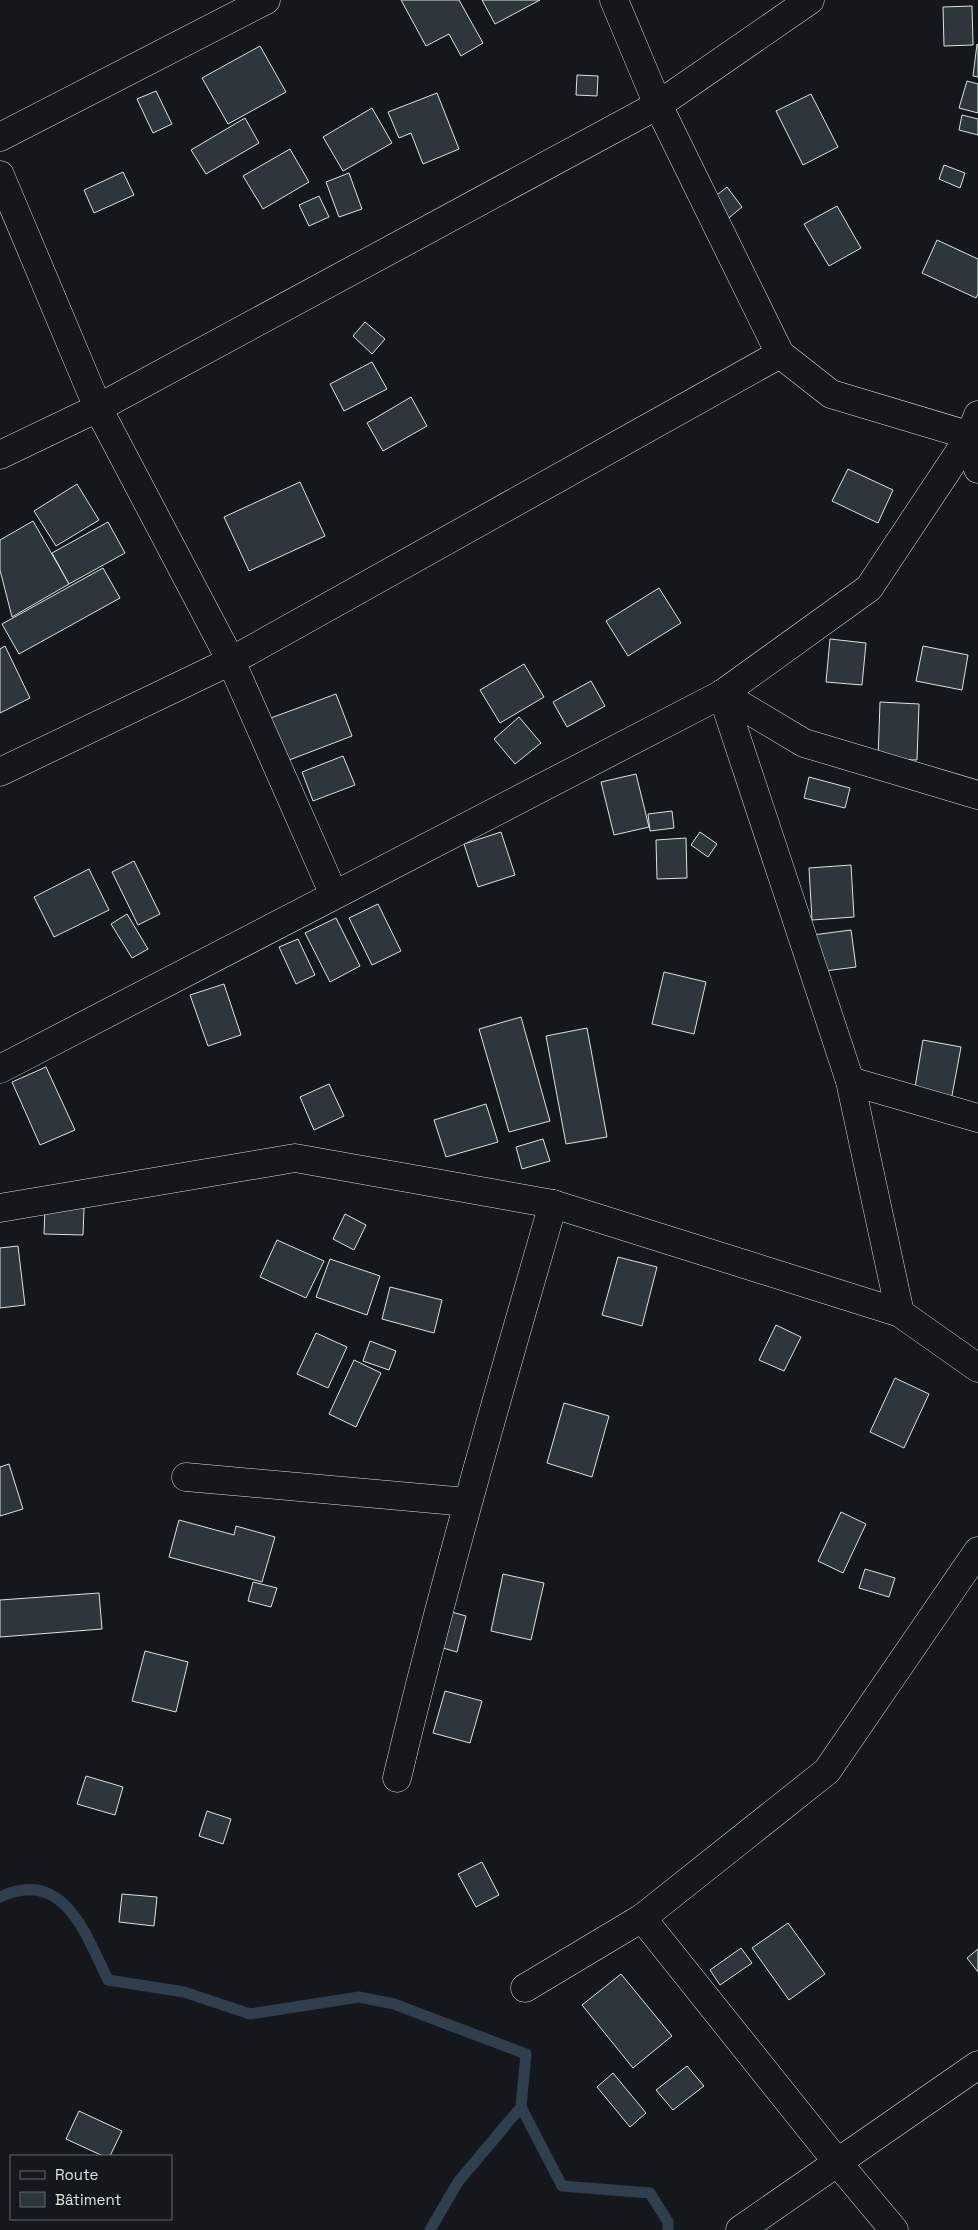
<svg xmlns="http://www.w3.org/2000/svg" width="978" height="2230" font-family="'Space Grotesk',sans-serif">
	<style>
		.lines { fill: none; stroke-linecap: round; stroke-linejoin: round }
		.stream { stroke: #2f3f4d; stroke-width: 11 }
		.building { fill: #2c363c; stroke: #d8e6dc }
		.minor-casing { stroke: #d8e6dc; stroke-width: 29 }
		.minor { stroke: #14181c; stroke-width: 28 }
	</style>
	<rect width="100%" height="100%" fill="#14181c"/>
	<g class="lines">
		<g class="stream">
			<path d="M0,1897C64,1867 86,1935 108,1980L184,1992L250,2014L359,1997L394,2004L526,2054L521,2107L562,2186L650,2193L668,2222V2230"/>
			<polyline points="430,2230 458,2182 521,2107"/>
		</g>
	</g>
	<g class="building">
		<polygon points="401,0 459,0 483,43 461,56 449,34 426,46"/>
		<polygon points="482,0 540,0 495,24"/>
		<polygon points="972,6 973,45 944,46 943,7"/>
		<polygon points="977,44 978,45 978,77 973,76"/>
		<polygon points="260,46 286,92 228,124 202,78"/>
		<polygon points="577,75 598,76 597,96 576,95"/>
		<polygon points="967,81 978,84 978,113 959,108"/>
		<polygon points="156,91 172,124 153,133 137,99"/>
		<polygon points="437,93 459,149 423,164 411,133 399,138 388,112"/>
		<polygon points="811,94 838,147 803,165 776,111"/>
		<polygon points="372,108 392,143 343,171 323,137"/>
		<polygon points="962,115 978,119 978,135 959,130"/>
		<polygon points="245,118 259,143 206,174 191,150"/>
		<polygon points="290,149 309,182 263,209 243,176"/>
		<polygon points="944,165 965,173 960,188 939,179"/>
		<polygon points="123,172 134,195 94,213 84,190"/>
		<polygon points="349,173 362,209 339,217 326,182"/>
		<polygon points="727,187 742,207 724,222 708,202"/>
		<polygon points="319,196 329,217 309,226 299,205"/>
		<polygon points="837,206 861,248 829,266 804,224"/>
		<polygon points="937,240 978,259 978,294 976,298 922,273"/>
		<polygon points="365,322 385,339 372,354 353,336"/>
		<polygon points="372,362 387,389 344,411 330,384"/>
		<polygon points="411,397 427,426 383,451 367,423"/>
		<polygon points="848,469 893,490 878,523 832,501"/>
		<polygon points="300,482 325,536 249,571 224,517"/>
		<polygon points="77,484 99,520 56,546 34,511"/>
		<polygon points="33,521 69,584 12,617 0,570 0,540"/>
		<polygon points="108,522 125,553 69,584 52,553"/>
		<polygon points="103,568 120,598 19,654 2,624"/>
		<polygon points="659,588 681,623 628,656 606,621"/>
		<polygon points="830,639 866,643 862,685 826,682"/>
		<polygon points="5,646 30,698 0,713 0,649"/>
		<polygon points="923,646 968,655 962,690 916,681"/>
		<polygon points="524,664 544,697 500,723 480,690"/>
		<polygon points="591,681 605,706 567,727 553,702"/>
		<polygon points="336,694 352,736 284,762 268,719"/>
		<polygon points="880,702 919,704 917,760 878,759"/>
		<polygon points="519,717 541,743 515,764 494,739"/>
		<polygon points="343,756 355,785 313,801 302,772"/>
		<polygon points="636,774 649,827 614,835 601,782"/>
		<polygon points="809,777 850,788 845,808 804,798"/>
		<polygon points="672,811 674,828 650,831 648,814"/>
		<polygon points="501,832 515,875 478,887 464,844"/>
		<polygon points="700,832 717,844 708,857 691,845"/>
		<polygon points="686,838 687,878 657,879 656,840"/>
		<polygon points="134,861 160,914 138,925 112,872"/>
		<polygon points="851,865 854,917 812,920 809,868"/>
		<polygon points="89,869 109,910 54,937 34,897"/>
		<polygon points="378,904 401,951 372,965 349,918"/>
		<polygon points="127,914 148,949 132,958 111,924"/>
		<polygon points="336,918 360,966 330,982 305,933"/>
		<polygon points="851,930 856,967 809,973 805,936"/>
		<polygon points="298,939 315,975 296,984 279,947"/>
		<polygon points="664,972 706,982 694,1034 652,1024"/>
		<polygon points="224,984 241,1035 208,1046 190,995"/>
		<polygon points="521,1017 550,1121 509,1132 479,1029"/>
		<polygon points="587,1028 607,1137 566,1144 546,1036"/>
		<polygon points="923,1040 961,1047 950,1106 913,1099"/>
		<polygon points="46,1067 75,1130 40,1145 12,1082"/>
		<polygon points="329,1084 344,1116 314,1130 300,1097"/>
		<polygon points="486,1104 498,1142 446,1157 434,1120"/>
		<polygon points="543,1139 550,1161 522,1169 516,1147"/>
		<polygon points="45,1207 84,1208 83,1235 44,1234"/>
		<polygon points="345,1214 366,1225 354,1250 333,1239"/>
		<polygon points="277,1240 324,1261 306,1298 260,1277"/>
		<polygon points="18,1246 25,1305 0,1308 0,1248"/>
		<polygon points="618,1257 657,1267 642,1326 602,1315"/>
		<polygon points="330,1259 380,1276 367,1315 316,1297"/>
		<polygon points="390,1287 442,1300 434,1333 382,1319"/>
		<polygon points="776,1325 801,1337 784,1371 759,1360"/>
		<polygon points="316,1333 347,1347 328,1388 297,1374"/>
		<polygon points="370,1341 396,1351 389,1370 363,1361"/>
		<polygon points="354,1360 381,1373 356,1427 329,1414"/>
		<polygon points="895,1378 929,1394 904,1448 870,1432"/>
		<polygon points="564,1403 609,1416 592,1477 547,1463"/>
		<polygon points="9,1464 23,1509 0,1516 0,1467"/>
		<polygon points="841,1512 866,1524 843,1573 818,1561"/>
		<polygon points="179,1520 234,1535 236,1526 275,1537 262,1582 169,1557"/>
		<polygon points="865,1569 895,1578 889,1597 859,1588"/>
		<polygon points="503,1574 544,1583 531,1640 491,1631"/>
		<polygon points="253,1582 277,1588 271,1607 248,1601"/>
		<polygon points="99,1593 102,1629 0,1637 0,1600"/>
		<polygon points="441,1609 466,1616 457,1652 432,1645"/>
		<polygon points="145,1651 188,1662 176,1712 132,1701"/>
		<polygon points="445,1691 482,1701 470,1743 433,1733"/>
		<polygon points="86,1776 123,1787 115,1815 77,1804"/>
		<polygon points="207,1811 231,1819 223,1844 199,1836"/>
		<polygon points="482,1862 499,1895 476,1907 458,1874"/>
		<polygon points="122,1894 157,1897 154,1926 119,1922"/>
		<polygon points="788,1923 825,1974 789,2000 752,1948"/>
		<polygon points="741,1948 752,1963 720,1985 710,1970"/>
		<polygon points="978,1949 978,1972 967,1958"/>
		<polygon points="621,1974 672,2036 633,2068 582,2005"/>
		<polygon points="687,2066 704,2086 673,2110 656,2090"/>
		<polygon points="613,2073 646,2113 630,2127 597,2087"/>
		<polygon points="79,2111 122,2131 110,2156 103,2156 66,2139"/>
	</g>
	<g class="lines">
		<defs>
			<g id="minor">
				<polyline points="614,0 658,105 780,354 831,394 978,438"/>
				<polyline points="0,137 266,0"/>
				<polyline points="0,175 98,408 231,661 334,895"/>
				<polyline points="970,436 978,469"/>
				<polyline points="0,455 98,408 658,105 810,0"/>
				<polyline points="722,694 850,1081 900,1313"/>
				<polyline points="722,694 804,743 978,795"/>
				<polyline points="0,772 231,661 780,354"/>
				<polyline points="0,1069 722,694 869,588 970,436 978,415"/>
				<polyline points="850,1081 978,1118"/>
				<polyline points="0,1208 295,1158 553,1204 900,1313 978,1368"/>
				<polyline points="186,1477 467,1502"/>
				<path d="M397,1778C443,1585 498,1394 553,1204"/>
				<polyline points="642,1918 838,2163 894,2230"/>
				<polyline points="525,1988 642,1918 827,1771 978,1551"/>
				<polyline points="740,2230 978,2065"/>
			</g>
		</defs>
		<use href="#minor" class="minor-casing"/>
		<use href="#minor" class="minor"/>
	</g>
	<rect x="10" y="2155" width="162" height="65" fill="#14181c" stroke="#626a69"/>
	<rect x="20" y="2171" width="25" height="8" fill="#14181c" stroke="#626a69"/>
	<text x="55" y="2180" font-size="15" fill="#d8e6dc">Route</text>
	<rect x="20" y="2192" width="25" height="15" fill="#2c363c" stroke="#626a69"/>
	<text x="55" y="2205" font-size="15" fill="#d8e6dc">Bâtiment</text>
</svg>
